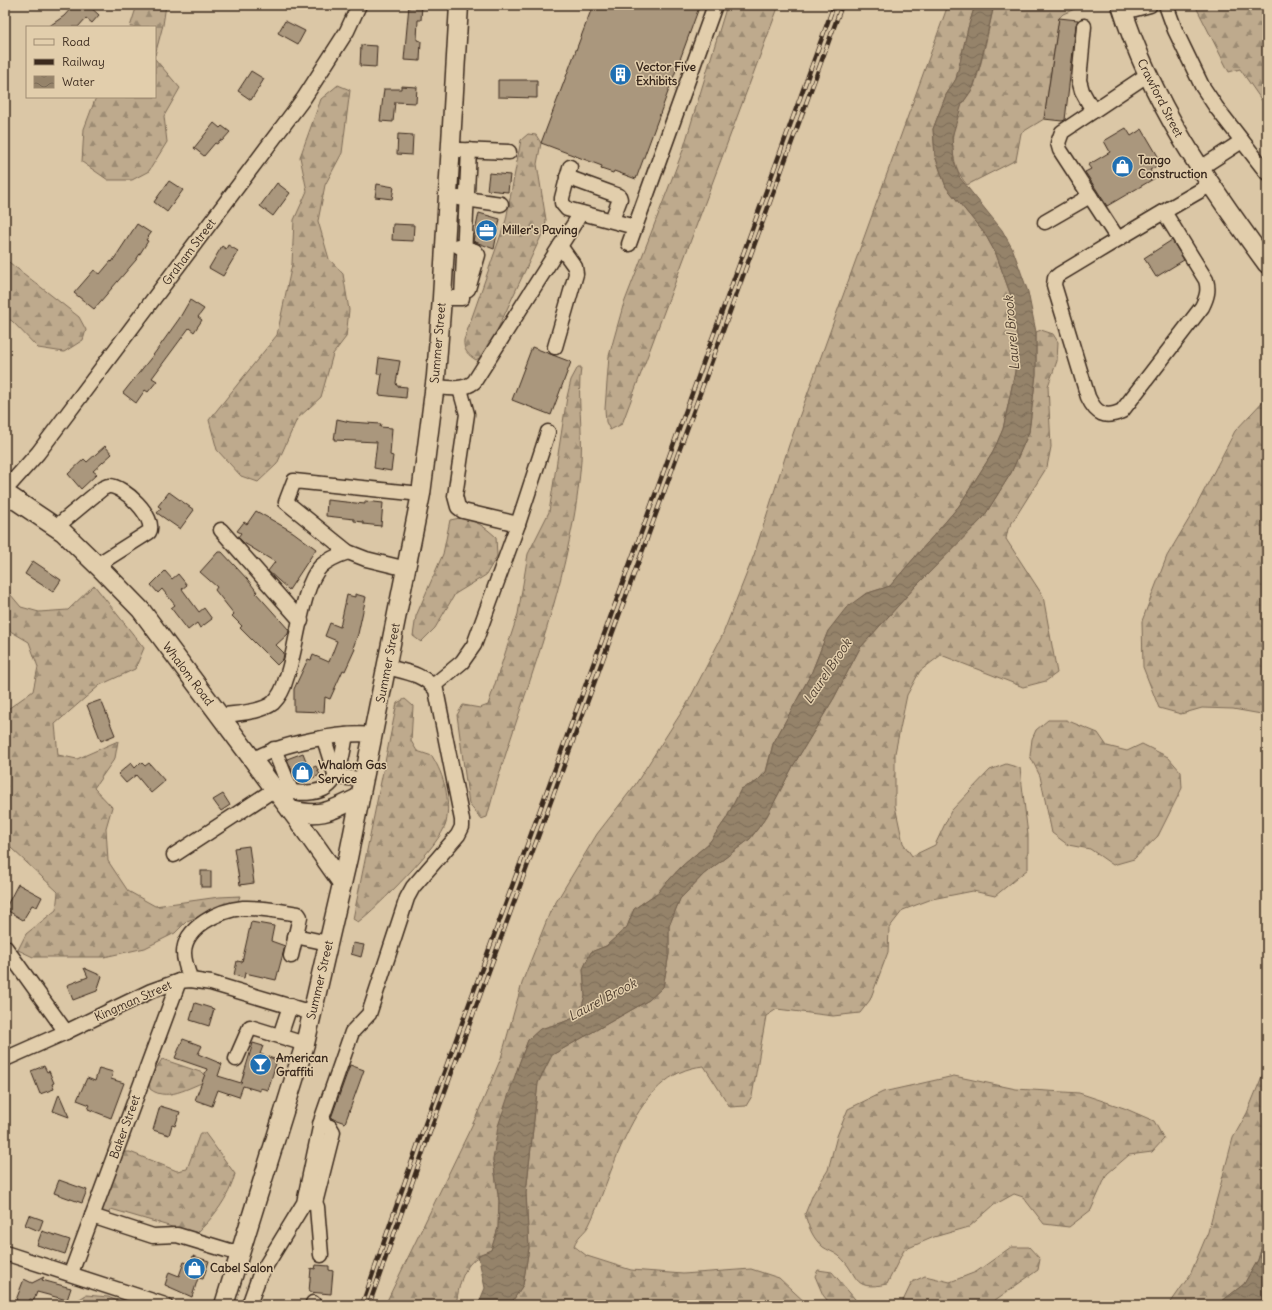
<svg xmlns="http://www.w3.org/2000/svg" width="1272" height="1310" font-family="Delius,sans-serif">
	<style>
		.forest { fill: url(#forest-firs); stroke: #7c6a56 }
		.water { fill: url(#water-waves); stroke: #715f4c }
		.building { fill: #aa977d; stroke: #3b2a1e }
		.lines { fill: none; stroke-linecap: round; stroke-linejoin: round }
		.minor-casing { stroke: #3b2a1e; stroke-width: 17 }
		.major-casing { stroke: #3b2a1e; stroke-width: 21 }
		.minor { stroke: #e2ceac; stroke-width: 14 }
		.major { stroke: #e2ceac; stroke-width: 18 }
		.rail-casing { stroke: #3b2a1e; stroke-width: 4.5 }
		.rail { stroke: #e2ceac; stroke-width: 3; stroke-dasharray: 9; stroke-linecap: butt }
		.labels { text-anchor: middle; stroke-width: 3; stroke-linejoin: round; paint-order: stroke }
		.poi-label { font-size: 12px; font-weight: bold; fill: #3b2a1e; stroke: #e2ceac; text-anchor: start }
		.street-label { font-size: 12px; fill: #3b2a1e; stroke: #e2ceac }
		.water-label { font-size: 13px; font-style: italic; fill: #4d3c2d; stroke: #e2ceac }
	</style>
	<defs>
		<pattern id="forest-firs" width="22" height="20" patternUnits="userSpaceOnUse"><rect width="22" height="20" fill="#beaa8d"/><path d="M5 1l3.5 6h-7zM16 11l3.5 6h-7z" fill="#9c8b73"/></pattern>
		<pattern id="water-waves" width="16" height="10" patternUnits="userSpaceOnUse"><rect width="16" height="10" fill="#95836a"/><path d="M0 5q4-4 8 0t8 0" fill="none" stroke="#7b6b57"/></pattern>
	</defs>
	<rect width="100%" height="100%" fill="#dbc7a6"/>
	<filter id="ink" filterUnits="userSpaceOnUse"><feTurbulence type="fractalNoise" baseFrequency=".025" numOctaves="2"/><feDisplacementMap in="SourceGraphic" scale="8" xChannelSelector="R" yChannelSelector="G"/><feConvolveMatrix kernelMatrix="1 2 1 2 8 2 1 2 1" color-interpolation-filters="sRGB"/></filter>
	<g filter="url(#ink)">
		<g class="forest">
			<polygon points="137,5 166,5 163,25 155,55 155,27 130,27"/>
			<polygon points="727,5 779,5 622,424 610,430 606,422 605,409 609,356 623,306 683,150"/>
			<path d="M948,5H975L968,28L956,79L946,95L933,129L935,156L946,187L985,234L996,254L1010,293L1017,337L1015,372L1003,429L993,452L959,506L890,586L865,594L828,631L811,674L773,744L766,772L756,782L741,789L726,819L709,843L682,866L657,893L634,909L627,927L606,946L591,952L583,969L585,996L579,1016L561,1023L540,1029L528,1040L519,1064L493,1160L499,1201L498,1228L491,1250C464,1260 460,1279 456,1305H385L476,1117L501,1058L523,980L550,912L597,834L635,785L688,702L722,636L754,555L789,445Z"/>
			<path d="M994,5H1084L1063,14L1059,18L1044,119L1021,133L1016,160L967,185C948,163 949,129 962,104C966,98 971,92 974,86C983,60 988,32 994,5Z"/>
			<polygon points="1195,5 1267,5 1267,108 1240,69 1229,72"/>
			<polygon points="155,59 180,88 164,116 167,142 149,171 132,180 108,180 82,162 84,129 96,97 155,97"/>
			<polygon points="338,85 350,90 342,153 325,185 318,221 329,259 343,274 349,310 346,337 333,354 321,397 297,419 277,464 258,482 241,476 217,450 209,420 277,335 292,264 294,220 307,191 300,157 321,99"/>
			<path d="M528,134L536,135L541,143L537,164L546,220L545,228L486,354L476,360C468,355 463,350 464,340L506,220L521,140Z"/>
			<polygon points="5,259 79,317 86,330 83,340 64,352 38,348 12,321 5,317"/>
			<path d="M1041,330L1053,334L1058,342L1057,361L1048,386L1051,447L1047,467L1008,529L1006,539L1043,596L1057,673L1046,681L1023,687L941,655L920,671L907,695L895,753V806L903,843L912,856L935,845L951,811L990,770L1006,764L1020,768L1028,835V869L995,896L973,891L932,899L903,910L889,928L888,952L870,1000L860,1013L833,1016L777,1009L766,1016L752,1096L746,1106L730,1107L704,1066C633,1072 615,1172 589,1225C585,1233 577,1236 574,1246L587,1256L631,1270L683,1274L751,1269L779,1278L808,1305H510L523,1285L529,1248L526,1193L538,1083L552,1055L649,1000L663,987L669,954V926L680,899L704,874L750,839L767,816L793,766L834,698L860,648L915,587L983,518L1011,473L1029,432L1036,374V332Z"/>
			<path d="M578,367H581C577,398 583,429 581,461C579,487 575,516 569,542C550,636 512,724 487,817L481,819L469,804L457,715L463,705L480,708L488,705L518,614L528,554L549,512L567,397L571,380Z"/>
			<polygon points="1267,397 1267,715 1233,709 1202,708 1181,714 1159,708 1143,667 1142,621 1167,556 1192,514 1235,431"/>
			<path d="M460,518C476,520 485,527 496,537L497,556L486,575L455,594L435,628L421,642L413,636L416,616L443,554L450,520Z"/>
			<polygon points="94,585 144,648 135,669 100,685 55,724 58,755 77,759 118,741 115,758 94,788 112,807 106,828 108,861 128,891 155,906 219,897 240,896 237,904 215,910 187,921 175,933 145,948 104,957 33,957 18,950 26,934 56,910 58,892 11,848 5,830 5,711 33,691 38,667 29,642 5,628 5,588 21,607 39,612 68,610"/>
			<path d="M405,699L413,706L411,741L417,751L432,756C444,775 451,800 446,823C442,843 376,909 358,922L353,919L397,703Z"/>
			<polygon points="1048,720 1066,720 1098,733 1107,746 1127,751 1142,744 1168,757 1181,772 1182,788 1158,836 1134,859 1113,865 1090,849 1068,845 1052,833 1040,776 1030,756 1032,739 1036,730"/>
			<path d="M162,1059L203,1073L214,1079C194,1083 169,1104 150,1089L149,1080Z"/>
			<polygon points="1267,1064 1267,1229 1258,1260 1244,1284 1217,1305 1169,1305 1190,1275 1208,1232 1233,1138 1247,1113"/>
			<path d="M954,1076L1016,1089L1079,1093L1124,1108L1154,1121L1164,1139L1152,1152L1129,1155L1107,1174L1091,1210L1069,1227L1044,1224L1023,1197L1014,1194L994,1205L969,1227L934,1237L904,1250L887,1284C850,1292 860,1274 839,1256C834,1252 827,1250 823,1247C813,1239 808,1226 805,1214L813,1194L828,1170L837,1136L848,1109L883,1092Z"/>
			<path d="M200,1133H205L235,1174C229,1198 213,1218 196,1234L111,1209L108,1214L104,1213L101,1208L100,1203L123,1152H130L177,1171L187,1169Z"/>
			<polygon points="1011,1247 1029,1247 1040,1259 1038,1270 988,1305 901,1305 912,1282 925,1276 950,1282 976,1272"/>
			<polygon points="818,1270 832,1272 860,1305 831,1305 823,1295 815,1276"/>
			<polygon points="86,1295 108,1297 127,1305 70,1305"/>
		</g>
		<g class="water">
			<polygon points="975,5 994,5 981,61 973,88 962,104 952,137 954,161 960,178 1002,230 1013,250 1028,292 1036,332 1036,374 1029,432 1011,473 983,518 915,587 860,648 834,698 793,766 767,816 750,839 704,874 680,899 669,926 669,954 663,987 649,1000 552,1055 538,1083 526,1193 529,1248 523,1285 510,1305 478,1305 485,1288 478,1255 491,1250 498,1228 499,1201 493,1160 498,1126 519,1064 528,1040 540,1029 561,1023 579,1016 585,996 583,969 591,952 606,946 627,927 634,909 657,893 682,866 709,843 726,819 741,789 756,782 766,772 773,744 811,674 828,631 846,608 865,594 890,586 959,506 993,452 1003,429 1015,372 1017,337 1010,293 996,254 985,234 946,187 935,156 933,129 946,95 956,79 968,28"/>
			<polygon points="1267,1229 1267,1305 1217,1305 1244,1284 1258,1260"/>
		</g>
		<g class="building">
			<polygon points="74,5 88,5 99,15 92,23 86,18 78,27 48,27 64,16"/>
			<polygon points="409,5 422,5 421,20 418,20 417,40 421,41 420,61 404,60"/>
			<polygon points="593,5 700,5 636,179 614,171 613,173 601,169 602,166 541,143"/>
			<polygon points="1059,18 1078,20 1076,25 1065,120 1062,121 1044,119"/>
			<polygon points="285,21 305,31 298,44 278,33"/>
			<polygon points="361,45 377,46 376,67 360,66"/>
			<polygon points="251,71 264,79 251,100 238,91"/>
			<polygon points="498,80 537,80 537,98 498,97"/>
			<polygon points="401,86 417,87 416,103 395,102 393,122 380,121 384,89 401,89"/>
			<polygon points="214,123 220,128 222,126 230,132 222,141 220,140 217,144 215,143 204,156 194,148"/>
			<polygon points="1126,128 1131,136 1142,129 1162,163 1150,170 1155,178 1107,206 1085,172 1091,169 1088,165 1110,152 1104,141"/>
			<polygon points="398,134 413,135 412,155 397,154"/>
			<polygon points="489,173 510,175 508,192 487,190"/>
			<polygon points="169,181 183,190 167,212 154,202"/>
			<polygon points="277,183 290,193 273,216 260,206"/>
			<polygon points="377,184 394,187 392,199 375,197"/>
			<polygon points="479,213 500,219 494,249 473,241"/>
			<polygon points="137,224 151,233 146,240 148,241 136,260 94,309 74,293 94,270 100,274 111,261 112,262"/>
			<polygon points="393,224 414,225 413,241 392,240"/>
			<polygon points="1172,240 1184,260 1156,277 1144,258"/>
			<polygon points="228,245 238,251 223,276 209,268 222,246 226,249"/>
			<polygon points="190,300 204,309 198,317 202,320 194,332 189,328 152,378 157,381 148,392 145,390 136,403 123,393 154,354 179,319"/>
			<polygon points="532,347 571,362 551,415 512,400"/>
			<polygon points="379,358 400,361 396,383 397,386 407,387 406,398 379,395 382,374 377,374"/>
			<polygon points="337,419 350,422 381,424 380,427 392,428 390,455 393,456 391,471 374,468 377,442 334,440"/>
			<polygon points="105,446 112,454 93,471 97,474 81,489 68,474 84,459 87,462"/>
			<polygon points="169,492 194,510 180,529 157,513 161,508 158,506"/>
			<polygon points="327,500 365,504 365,501 383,503 381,526 363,524 363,522 354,521 354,519 326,516"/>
			<polygon points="256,511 293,532 316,549 289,590 268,571 275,562 244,543 238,537 241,533 237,531 244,522 247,524"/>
			<polygon points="218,552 222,552 248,580 257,592 256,593 289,630 288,634 276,645 284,653 283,659 277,665 240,628 242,626 232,616 234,614 215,590 217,587 200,572"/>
			<polygon points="33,561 61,580 53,592 25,574"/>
			<polygon points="165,571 172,579 178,574 187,585 182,589 199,612 204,608 212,619 200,628 197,623 188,630 171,608 175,605 162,589 158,593 151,585"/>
			<polygon points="355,594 366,597 358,634 353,648 355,649 345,671 343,670 330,699 325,697 324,712 294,711 294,689 308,659 311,660 313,655 329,662 337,641 325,636 330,623 340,627 347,595 355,597"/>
			<polygon points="101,700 115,735 101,741 87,705"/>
			<polygon points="303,753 309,769 316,766 320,775 298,784 287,759"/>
			<polygon points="141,762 145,766 149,763 165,781 151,793 136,775 126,783 118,774 131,763 135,768"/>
			<polygon points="223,794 230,805 221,811 213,800"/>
			<polygon points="249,846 254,883 240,885 234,848"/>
			<rect x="201" y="871" width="10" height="16"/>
			<polygon points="18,884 42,897 37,907 32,905 23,920 5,909"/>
			<polygon points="251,922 274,926 271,941 285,946 276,980 245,973 244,978 234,975 237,961 242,962"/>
			<polygon points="353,943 364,945 361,957 351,954"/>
			<polygon points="84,968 102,976 97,991 73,1000 67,985 88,977"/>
			<polygon points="195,1003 214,1009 209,1026 190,1020"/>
			<polygon points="183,1039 202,1046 198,1054 222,1064 218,1076 241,1083 253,1043 263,1046 260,1054 277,1060 268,1090 260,1088 260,1091 243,1086 239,1097 218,1090 212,1106 195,1100 207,1069 175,1058"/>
			<polygon points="350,1065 364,1070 345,1123 331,1118"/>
			<polygon points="44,1066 47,1072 49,1071 54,1083 52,1084 54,1089 40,1094 31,1071"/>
			<polygon points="99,1068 113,1072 111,1079 124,1083 111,1118 88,1109 90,1105 77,1100 87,1078 95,1081"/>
			<polygon points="59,1094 69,1117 53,1111"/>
			<polygon points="160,1106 180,1112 175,1126 172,1125 169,1135 153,1130"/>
			<polygon points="59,1180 87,1190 82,1203 54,1193"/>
			<polygon points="29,1215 43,1220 39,1231 25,1225"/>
			<polygon points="42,1231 70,1240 65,1254 37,1245"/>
			<polygon points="193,1256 209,1261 203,1279 198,1278 192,1297 165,1285 169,1272 179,1276 184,1262 191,1264"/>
			<polygon points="316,1265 329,1266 329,1270 333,1271 331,1294 309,1292 311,1268 315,1269"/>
			<polygon points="44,1277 42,1280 71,1288 67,1300 37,1292 34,1300 30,1299 28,1305 16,1300 24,1279 32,1283"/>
		</g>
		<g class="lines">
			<defs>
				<g id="minor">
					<polyline points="1166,5 1175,30 1202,86 1216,107 1267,173"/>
					<polyline points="1124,12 1150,5"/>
					<polyline points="1084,26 1079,80 1082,91 1093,111"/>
					<polyline points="460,150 509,152"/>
					<polyline points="570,167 562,198 562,203 567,209 635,227"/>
					<polyline points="1199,169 1242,141"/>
					<polyline points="567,177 619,196 620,199 612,220"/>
					<polyline points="458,198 501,204"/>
					<path d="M1164,212L1206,280C1209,290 1207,297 1202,307L1122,411C1105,419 1096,414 1088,397L1054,285L1055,278L1060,274C1110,244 1159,214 1210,185"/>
					<polyline points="1045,222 1090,196"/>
					<polyline points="1118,239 1060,150 1058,143 1062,132 1147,75"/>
					<polyline points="629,244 715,5"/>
					<polyline points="458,246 475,251 478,255 468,289"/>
					<polyline points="442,298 462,298 469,150"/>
					<polyline points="555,347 576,274 575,267 560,246"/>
					<path d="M435,387C449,388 462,391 474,382L581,213"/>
					<polyline points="460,389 467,414 455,496 458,507 463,511 518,524"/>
					<polyline points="5,490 38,453 304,98 347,31 359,5"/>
					<path d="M56,527L103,488C105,488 106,486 109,486C123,485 157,518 149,532L97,565"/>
					<polyline points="221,530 301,621"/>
					<polyline points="407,569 366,559 348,552 286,502 294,481 421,494"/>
					<polyline points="433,686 462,662 474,645 518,524 548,432"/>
					<path d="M220,716C236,713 260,713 273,703C279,697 284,687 286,679C297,650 301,586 321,566C329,559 339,555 348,552"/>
					<polyline points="324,739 336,777 364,779"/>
					<path d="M274,749L291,791C298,794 306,793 313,792C341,789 341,758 346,735"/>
					<path d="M253,760C277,744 344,731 373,735"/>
					<polyline points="174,855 275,789"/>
					<polyline points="295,936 328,943"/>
					<polyline points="5,947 66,1032"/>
					<path d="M191,980C188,972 184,962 184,953C184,927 220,910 243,908C261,907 280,911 298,914L300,917L291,956"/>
					<polyline points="280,1036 290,1006"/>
					<polyline points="5,1059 66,1032 151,991 179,981 191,980 211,983 312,1013"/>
					<polyline points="236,1059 250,1027 305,1044"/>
					<polyline points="306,1201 315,1203 317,1207 321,1255"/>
					<polyline points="315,1203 333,1132 330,1127 320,1124"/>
					<polyline points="92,1216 153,1236 177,1235 240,1254"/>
					<polyline points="5,1253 165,1305"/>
					<polyline points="71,1273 179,981"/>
					<path d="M249,1305L259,1277L304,1203L322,1118L352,1032L369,1014L407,898L413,887L458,835L462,827V820L436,690C424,674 406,672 387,667"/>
					<polyline points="313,1305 313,1303"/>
				</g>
				<g id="major">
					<path d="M1121,5C1152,104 1207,182 1267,264"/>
					<polyline points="5,493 63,532 99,567 141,610 297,819 342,883"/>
					<path d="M291,810C323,818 332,810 360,797"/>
					<polyline points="224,1305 305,1044 348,858 421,494 436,376 442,298 459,5"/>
				</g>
			</defs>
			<use href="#minor" class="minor-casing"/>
			<use href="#major" class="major-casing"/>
			<use href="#minor" class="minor"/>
			<use href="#major" class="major"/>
			<defs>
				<g id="rail">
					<polyline points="362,1305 420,1138 834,5"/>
					<polyline points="369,1305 429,1135 842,5"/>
				</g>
			</defs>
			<use href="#rail" class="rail-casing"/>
			<use href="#rail" class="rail"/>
		</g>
	</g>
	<defs>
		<symbol id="building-disc" viewBox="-11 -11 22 22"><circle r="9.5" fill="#1f6fb2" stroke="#e2ceac"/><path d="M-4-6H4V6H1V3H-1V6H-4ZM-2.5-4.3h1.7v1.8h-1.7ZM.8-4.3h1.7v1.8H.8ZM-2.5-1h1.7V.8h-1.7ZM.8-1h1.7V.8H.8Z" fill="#fff"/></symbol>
		<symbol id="shop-disc" viewBox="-11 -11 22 22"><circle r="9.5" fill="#1f6fb2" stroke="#e2ceac"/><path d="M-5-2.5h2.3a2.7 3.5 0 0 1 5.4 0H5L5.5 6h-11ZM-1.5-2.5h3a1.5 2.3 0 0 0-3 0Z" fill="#fff"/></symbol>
		<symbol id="office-disc" viewBox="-11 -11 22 22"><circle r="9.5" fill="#1f6fb2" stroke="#e2ceac"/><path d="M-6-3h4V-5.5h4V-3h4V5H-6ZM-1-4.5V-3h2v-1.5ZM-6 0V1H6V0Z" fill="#fff"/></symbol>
		<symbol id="bar-disc" viewBox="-11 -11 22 22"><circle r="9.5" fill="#1f6fb2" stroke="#e2ceac"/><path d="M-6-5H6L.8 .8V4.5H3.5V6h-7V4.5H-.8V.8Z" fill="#fff"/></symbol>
	</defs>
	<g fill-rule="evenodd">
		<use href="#building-disc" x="608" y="62" width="25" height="25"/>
		<use href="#shop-disc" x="1110" y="154" width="25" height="25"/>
		<use href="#office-disc" x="474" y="218" width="25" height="25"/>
		<use href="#shop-disc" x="290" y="760" width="25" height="25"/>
		<use href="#bar-disc" x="248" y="1052" width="25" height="25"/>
		<use href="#shop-disc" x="182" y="1256" width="25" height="25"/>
	</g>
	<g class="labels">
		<g class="poi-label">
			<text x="636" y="71">Vector Five<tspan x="636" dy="14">Exhibits</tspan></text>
			<text x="1138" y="164">Tango<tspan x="1138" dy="14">Construction</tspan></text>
			<text x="502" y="234">Miller's Paving</text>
			<text x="318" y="769">Whalom Gas<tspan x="318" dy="14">Service</tspan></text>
			<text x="276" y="1062">American<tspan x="276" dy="14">Graffiti</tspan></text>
			<text x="210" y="1272">Cabel Salon</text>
		</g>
		<g class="street-label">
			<text transform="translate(1160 98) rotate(63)" y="4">Crawford Street</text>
			<text transform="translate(189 252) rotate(-53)" y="4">Graham Street</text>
			<text transform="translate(438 343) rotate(-85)" y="4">Summer Street</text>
			<text transform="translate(388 663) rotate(-79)" y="4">Summer Street</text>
			<text transform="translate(188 674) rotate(53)" y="4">Whalom Road</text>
			<text transform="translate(320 980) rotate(-77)" y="4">Summer Street</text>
			<text transform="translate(133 1001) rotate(-24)" y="4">Kingman Street</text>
			<text transform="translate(125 1127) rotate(-70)" y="4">Baker Street</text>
		</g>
		<g class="water-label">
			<text transform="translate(1011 333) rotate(-95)" y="5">Laurel Brook</text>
			<text transform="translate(827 671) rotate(-56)" y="5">Laurel Brook</text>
			<text transform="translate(602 999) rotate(-28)" y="5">Laurel Brook</text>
		</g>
	</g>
	<rect width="1272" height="1310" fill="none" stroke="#e2ceac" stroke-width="20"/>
	<rect x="10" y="10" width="1252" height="1290" fill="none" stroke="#3b2a1e" stroke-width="1.5" filter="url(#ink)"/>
	<rect x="26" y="26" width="130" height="72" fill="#e2ceac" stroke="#9f8c73"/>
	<rect x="34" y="39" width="20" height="6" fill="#e2ceac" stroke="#9f8c73"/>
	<text x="62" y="46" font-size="12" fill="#3b2a1e">Road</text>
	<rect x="34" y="59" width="20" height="6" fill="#3b2a1e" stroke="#9f8c73"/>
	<text x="62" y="66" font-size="12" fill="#3b2a1e">Railway</text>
	<rect x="34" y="76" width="20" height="12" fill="url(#water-waves)" stroke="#9f8c73"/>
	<text x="62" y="86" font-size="12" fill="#3b2a1e">Water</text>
</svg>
